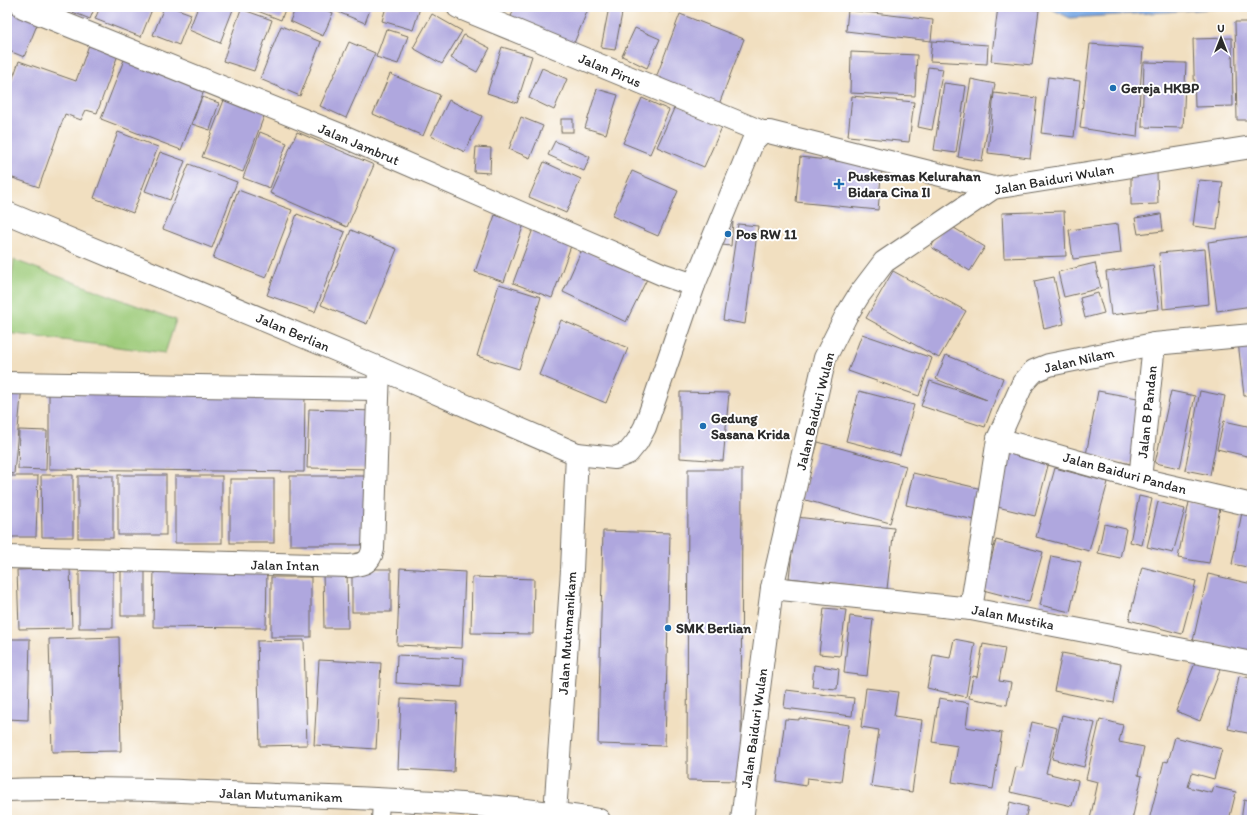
<svg xmlns="http://www.w3.org/2000/svg" width="1259" height="827" font-family="Itim,sans-serif">
	<style>
		.green { fill: #9dcb79; stroke: #647b52 }
		.water { fill: #7aa9e4; stroke: #526a88 }
		.building { fill: #afa7de }
		.lines { fill: none; stroke-linecap: round; stroke-linejoin: round }
		.service-casing { stroke: #706a5f; stroke-width: 18 }
		.minor-casing { stroke: #706a5f; stroke-width: 24 }
		.service { stroke: #fff; stroke-width: 16 }
		.minor { stroke: #fff; stroke-width: 22 }
		.poi-dot { fill: #1f6fb2; stroke: #fff; stroke-width: 1.5 }
		.labels { text-anchor: middle; stroke-width: 4; stroke-linejoin: round; paint-order: stroke }
		.street-label { font-size: 14px; fill: #2b2b2b; stroke: #fff }
		.poi-label { font-size: 14px; font-weight: bold; fill: #2b2b2b; stroke: #fff; text-anchor: start }
	</style>
	<rect width="100%" height="100%" fill="#fff"/>
	<filter id="ink" filterUnits="userSpaceOnUse"><feTurbulence type="fractalNoise" baseFrequency=".025" numOctaves="2"/><feDisplacementMap in="SourceGraphic" scale="8" xChannelSelector="R" yChannelSelector="G"/><feConvolveMatrix kernelMatrix="1 2 1 2 8 2 1 2 1" color-interpolation-filters="sRGB"/></filter>
	<filter id="wash" filterUnits="userSpaceOnUse"><feTurbulence type="fractalNoise" baseFrequency=".012" numOctaves="4" result="noise"/><feDisplacementMap in="SourceGraphic" scale="16" xChannelSelector="R" yChannelSelector="G"/><feGaussianBlur stdDeviation="0.9" result="paint"/><feColorMatrix in="noise" values="0 0 0 0 0 0 0 0 0 0 0 0 0 0 0 0 0 1.4 0 .05"/><feComposite in="paint" operator="in"/></filter>
	<g filter="url(#wash)">
		<rect width="100%" height="100%" fill="#f1dfc0"/>
		<polygon class="green" points="14,260 176,320 165,353 7,333 7,318"/>
		<polygon class="water" points="1047,7 1244,7 1070,18"/>
		<g id="blocks">
			<g class="building">
				<polygon points="7,7 39,20 24,57 7,50"/>
				<polygon points="60,7 95,7 90,19"/>
				<polygon points="100,7 153,7 141,37 95,19"/>
				<polygon points="164,7 172,7 191,14 179,45 153,35"/>
				<polygon points="198,7 234,7 220,43 189,30"/>
				<polygon points="247,7 286,7 281,20"/>
				<polygon points="296,7 318,7 333,13 323,36 290,21"/>
				<polygon points="340,7 371,7 365,23 338,12"/>
				<polygon points="386,7 420,8 413,30 382,21"/>
				<polygon points="515,7 589,7 572,48 509,21"/>
				<polygon points="609,7 623,8 615,50 601,48"/>
				<polygon points="655,7 672,7 671,12"/>
				<polygon points="998,7 1039,10 1032,65 991,61"/>
				<polygon points="241,9 272,20 254,71 223,61"/>
				<polygon points="848,10 933,20 931,41 846,31"/>
				<polygon points="432,14 462,31 442,64 413,48"/>
				<polygon points="680,14 744,39 718,107 654,83"/>
				<polygon points="1235,22 1252,22 1252,120 1237,120"/>
				<polygon points="281,26 321,42 300,96 260,79"/>
				<polygon points="635,28 660,39 647,68 622,56"/>
				<polygon points="386,29 408,36 398,64 376,57"/>
				<polygon points="464,35 490,48 477,72 451,58"/>
				<polygon points="1232,38 1233,106 1195,107 1193,39"/>
				<polygon points="932,41 988,45 987,64 930,61"/>
				<polygon points="90,42 119,52 97,113 86,110 81,120 65,114 39,187 7,176 7,95 19,61 76,81"/>
				<polygon points="349,42 375,53 346,118 320,106"/>
				<polygon points="1090,44 1143,48 1137,137 1080,128"/>
				<polygon points="502,47 532,56 517,103 487,93"/>
				<polygon points="127,52 207,83 181,150 101,119"/>
				<polygon points="851,52 917,55 915,96 850,93"/>
				<polygon points="1144,62 1186,63 1183,128 1142,127"/>
				<polygon points="928,67 943,69 932,130 918,127"/>
				<polygon points="542,68 567,79 554,110 529,98"/>
				<polygon points="390,74 440,95 423,136 373,114"/>
				<polygon points="1048,77 1080,81 1074,137 1041,133"/>
				<polygon points="971,79 995,84 982,161 958,157"/>
				<polygon points="944,83 966,86 956,153 934,150"/>
				<polygon points="597,89 618,95 606,134 585,128"/>
				<polygon points="994,93 1037,98 1030,158 988,153"/>
				<polygon points="226,95 266,111 243,172 202,157"/>
				<polygon points="852,96 914,102 909,142 848,136"/>
				<polygon points="202,97 219,103 210,130 192,124"/>
				<polygon points="642,98 669,110 650,154 623,143"/>
				<polygon points="449,100 482,116 465,152 431,136"/>
				<polygon points="676,104 723,125 704,167 657,147"/>
				<polygon points="521,117 543,126 530,158 509,149"/>
				<rect x="561" y="119" width="12" height="13"/>
				<polygon points="118,132 158,147 133,213 94,198"/>
				<polygon points="260,132 287,143 270,188 243,178"/>
				<polygon points="297,132 374,165 347,227 270,193"/>
				<polygon points="555,141 590,157 584,171 548,155"/>
				<polygon points="476,147 491,148 490,173 474,172"/>
				<polygon points="160,152 185,161 170,200 145,191"/>
				<polygon points="800,157 882,166 878,210 796,202"/>
				<polygon points="544,162 581,179 566,213 529,197"/>
				<polygon points="189,164 237,182 212,248 163,229"/>
				<polygon points="632,171 678,191 658,236 612,216"/>
				<polygon points="1157,173 1158,204 1131,205 1131,174"/>
				<polygon points="1199,180 1223,182 1217,229 1193,226"/>
				<polygon points="238,190 292,210 266,278 213,258"/>
				<polygon points="1064,211 1066,256 1004,258 1002,213"/>
				<polygon points="297,214 345,232 315,312 267,295"/>
				<polygon points="1161,214 1163,231 1138,234 1135,218"/>
				<polygon points="495,215 524,224 504,282 475,272"/>
				<polygon points="724,221 733,222 731,246 722,245"/>
				<polygon points="946,223 985,247 970,271 931,247"/>
				<polygon points="738,224 758,226 745,324 723,320"/>
				<polygon points="1118,224 1121,253 1073,259 1069,230"/>
				<polygon points="533,229 572,243 552,298 513,283"/>
				<polygon points="351,230 397,249 367,324 321,305"/>
				<polygon points="1252,236 1252,306 1217,311 1208,242"/>
				<polygon points="582,249 647,279 626,322 563,292"/>
				<polygon points="1205,249 1209,304 1163,309 1159,253"/>
				<polygon points="1095,263 1101,288 1064,297 1058,272"/>
				<polygon points="1153,265 1159,309 1111,315 1106,272"/>
				<polygon points="893,271 966,311 939,358 866,318"/>
				<polygon points="1054,277 1064,324 1044,329 1034,281"/>
				<polygon points="499,284 541,297 519,369 477,356"/>
				<polygon points="1098,293 1104,313 1085,318 1080,298"/>
				<polygon points="561,320 628,348 606,403 539,375"/>
				<polygon points="862,334 932,358 919,396 848,371"/>
				<polygon points="1252,340 1252,396 1244,396 1238,341"/>
				<polygon points="946,355 1003,378 985,427 921,406 930,381 987,400 936,379"/>
				<polygon points="7,385 22,385 14,474 7,473"/>
				<polygon points="859,391 914,405 900,455 846,441"/>
				<polygon points="1098,391 1143,399 1131,464 1086,455"/>
				<polygon points="1171,391 1195,396 1180,468 1155,463"/>
				<polygon points="1200,391 1225,396 1210,475 1185,470"/>
				<polygon points="49,392 305,394 304,472 49,469"/>
				<polygon points="680,392 729,393 723,461 680,458"/>
				<polygon points="309,409 374,411 372,469 307,468"/>
				<polygon points="1224,421 1252,427 1251,457 1217,449"/>
				<polygon points="19,430 47,431 46,470 18,469"/>
				<polygon points="818,442 906,466 890,523 802,499"/>
				<polygon points="1004,447 1050,458 1035,516 989,505"/>
				<polygon points="1055,468 1108,482 1089,551 1036,537"/>
				<polygon points="688,469 742,469 741,781 687,780"/>
				<polygon points="913,473 982,489 975,520 906,505"/>
				<polygon points="41,475 73,475 73,537 42,537"/>
				<rect x="118" y="475" width="48" height="60"/>
				<polygon points="9,476 38,476 36,537 7,537"/>
				<rect x="78" y="476" width="35" height="62"/>
				<rect x="175" y="476" width="47" height="67"/>
				<rect x="290" y="476" width="80" height="69"/>
				<rect x="230" y="479" width="44" height="64"/>
				<polygon points="1139,496 1152,499 1142,545 1130,542"/>
				<polygon points="1158,502 1185,509 1173,553 1147,547"/>
				<polygon points="1189,502 1220,508 1209,563 1178,558"/>
				<polygon points="1242,512 1252,514 1252,568 1232,564"/>
				<polygon points="796,517 894,528 887,589 789,578"/>
				<polygon points="1104,524 1126,529 1120,558 1098,553"/>
				<polygon points="603,531 670,533 665,746 598,744"/>
				<polygon points="996,540 1043,552 1029,602 983,590"/>
				<polygon points="1051,556 1081,562 1070,612 1040,605"/>
				<rect x="79" y="566" width="34" height="62"/>
				<rect x="121" y="567" width="24" height="49"/>
				<polygon points="1142,567 1196,581 1182,634 1129,620"/>
				<polygon points="70,568 72,628 19,629 17,570"/>
				<polygon points="154,568 267,570 266,628 153,627"/>
				<polygon points="400,568 465,572 462,648 397,645"/>
				<rect x="352" y="569" width="39" height="43"/>
				<polygon points="323,570 347,570 348,628 324,628"/>
				<polygon points="7,571 9,571 8,605 7,605"/>
				<polygon points="1208,574 1252,584 1252,654 1193,641"/>
				<rect x="271" y="577" width="40" height="60"/>
				<polygon points="472,577 534,579 533,634 471,633"/>
				<polygon points="824,608 846,610 840,656 819,654"/>
				<polygon points="850,616 873,619 867,676 844,673"/>
				<polygon points="119,637 121,751 52,752 49,639"/>
				<polygon points="7,639 30,639 28,720 7,719"/>
				<polygon points="954,639 975,643 966,697 927,688 933,655 950,658"/>
				<polygon points="304,640 307,745 260,746 257,641"/>
				<polygon points="983,644 1005,648 999,681 1011,683 1007,705 969,698 973,676 977,677"/>
				<polygon points="1062,653 1121,664 1114,703 1054,691"/>
				<polygon points="397,655 464,658 462,687 396,683"/>
				<polygon points="1197,658 1221,668 1200,721 1176,711"/>
				<polygon points="319,660 381,663 376,749 314,745"/>
				<polygon points="814,665 839,669 837,689 812,687"/>
				<polygon points="1239,676 1252,678 1252,734 1228,729"/>
				<polygon points="866,688 898,692 894,716 922,720 912,792 871,786 879,730 861,727"/>
				<polygon points="786,690 854,698 852,716 784,708"/>
				<polygon points="939,698 969,703 966,727 1002,733 993,789 952,782 958,746 932,742"/>
				<polygon points="401,699 457,702 454,772 398,769"/>
				<polygon points="1062,715 1095,723 1084,767 1052,759"/>
				<polygon points="799,718 849,725 841,782 807,778 806,786 777,781 785,719 799,720"/>
				<polygon points="1100,719 1123,725 1119,742 1144,747 1138,775 1142,776 1132,820 1090,819 1098,782 1086,779"/>
				<polygon points="1032,722 1057,728 1046,773 1078,781 1072,806 1010,792 1016,767 1022,768"/>
				<polygon points="1175,737 1222,749 1214,779 1192,773 1188,787 1212,793 1214,787 1236,792 1229,820 1149,820 1164,761 1168,762"/>
				<polygon points="1244,800 1252,802 1252,820 1241,820"/>
				<polygon points="1010,802 1028,807 1025,820 1006,820"/>
			</g>
		</g>
	</g>
	<g filter="url(#ink)">
		<use href="#blocks" fill-opacity="0" stroke="#706a5f" stroke-width="1"/>
		<g class="lines">
			<defs>
				<polyline id="service" points="380,820 381,799"/>
				<g id="minor">
					<polyline points="23,7 343,136 664,275 694,285"/>
					<polyline points="458,7 762,132 769,132 993,188"/>
					<polyline points="7,213 379,368 577,454 615,458 628,453 637,442 645,427 694,285 753,141 762,132"/>
					<polyline points="7,383 378,389"/>
					<polyline points="998,439 1140,479 1252,505"/>
					<polyline points="1140,479 1154,344"/>
					<path d="M7,557L350,566C364,564 370,563 373,549L379,368"/>
					<polyline points="772,588 971,609 1252,663"/>
					<polyline points="971,609 998,439 1023,383 1034,371 1049,365 1154,344 1252,335"/>
					<path d="M7,790C97,787 186,791 276,795C384,799 493,802 599,820"/>
					<polyline points="555,813 572,570 577,454"/>
					<polyline points="742,820 772,588 825,358 846,316 859,295 884,262 993,188 1252,147"/>
				</g>
			</defs>
			<use href="#service" class="service-casing"/>
			<use href="#minor" class="minor-casing"/>
			<use href="#service" class="service"/>
			<use href="#minor" class="minor"/>
		</g>
	</g>
	<g class="poi-dot">
		<circle cx="1113" cy="88" r="4"/>
		<path d="M837 178h4v4h4v4h-4v4h-4v-4h-4v-4h4z"/>
		<circle cx="728" cy="234" r="4"/>
		<circle cx="703" cy="426" r="4"/>
		<circle cx="668" cy="628" r="4"/>
	</g>
	<g class="labels">
		<g class="street-label">
			<text transform="translate(610 70) rotate(23)" y="5">Jalan Pirus</text>
			<text transform="translate(359 144) rotate(23)" y="5">Jalan Jambrut</text>
			<text transform="translate(1054 179) rotate(-10)" y="5">Jalan Baiduri Wulan</text>
			<text transform="translate(293 332) rotate(23)" y="5">Jalan Berlian</text>
			<text transform="translate(1079 360) rotate(-13)" y="5">Jalan Nilam</text>
			<text transform="translate(815 411) rotate(-76)" y="5">Jalan Baiduri Wulan</text>
			<text transform="translate(1147 412) rotate(-84)" y="5">Jalan B Pandan</text>
			<text transform="translate(1125 473) rotate(15)" y="5">Jalan Baiduri Pandan</text>
			<text transform="translate(285 565) rotate(1)" y="5">Jalan Intan</text>
			<text transform="translate(1013 617) rotate(11)" y="5">Jalan Mustika</text>
			<text transform="translate(567 633) rotate(-86)" y="5">Jalan Mutumanikam</text>
			<text transform="translate(754 728) rotate(-82)" y="5">Jalan Baiduri Wulan</text>
			<text transform="translate(281 795) rotate(2)" y="5">Jalan Mutumanikam</text>
		</g>
		<g class="poi-label">
			<text x="1121" y="93">Gereja HKBP</text>
			<text x="848" y="181">Puskesmas Kelurahan<tspan x="848" dy="16">Bidara Cina II</tspan></text>
			<text x="736" y="239">Pos RW 11</text>
			<text x="711" y="423">Gedung<tspan x="711" dy="16">Sasana Krida</tspan></text>
			<text x="676" y="633">SMK Berlian</text>
		</g>
	</g>
	<rect width="1259" height="827" fill="none" stroke="#fff" stroke-width="24"/>
	<g transform="translate(1221 38)" stroke="#ffffff" stroke-width="3" paint-order="stroke">
	<path d="M0-3L7 15L0 10L-7 15Z" fill="#2b2b2b"/>
	<text y="-6" font-size="11" font-weight="bold" text-anchor="middle" fill="#2b2b2b">U</text>
	</g>
</svg>
